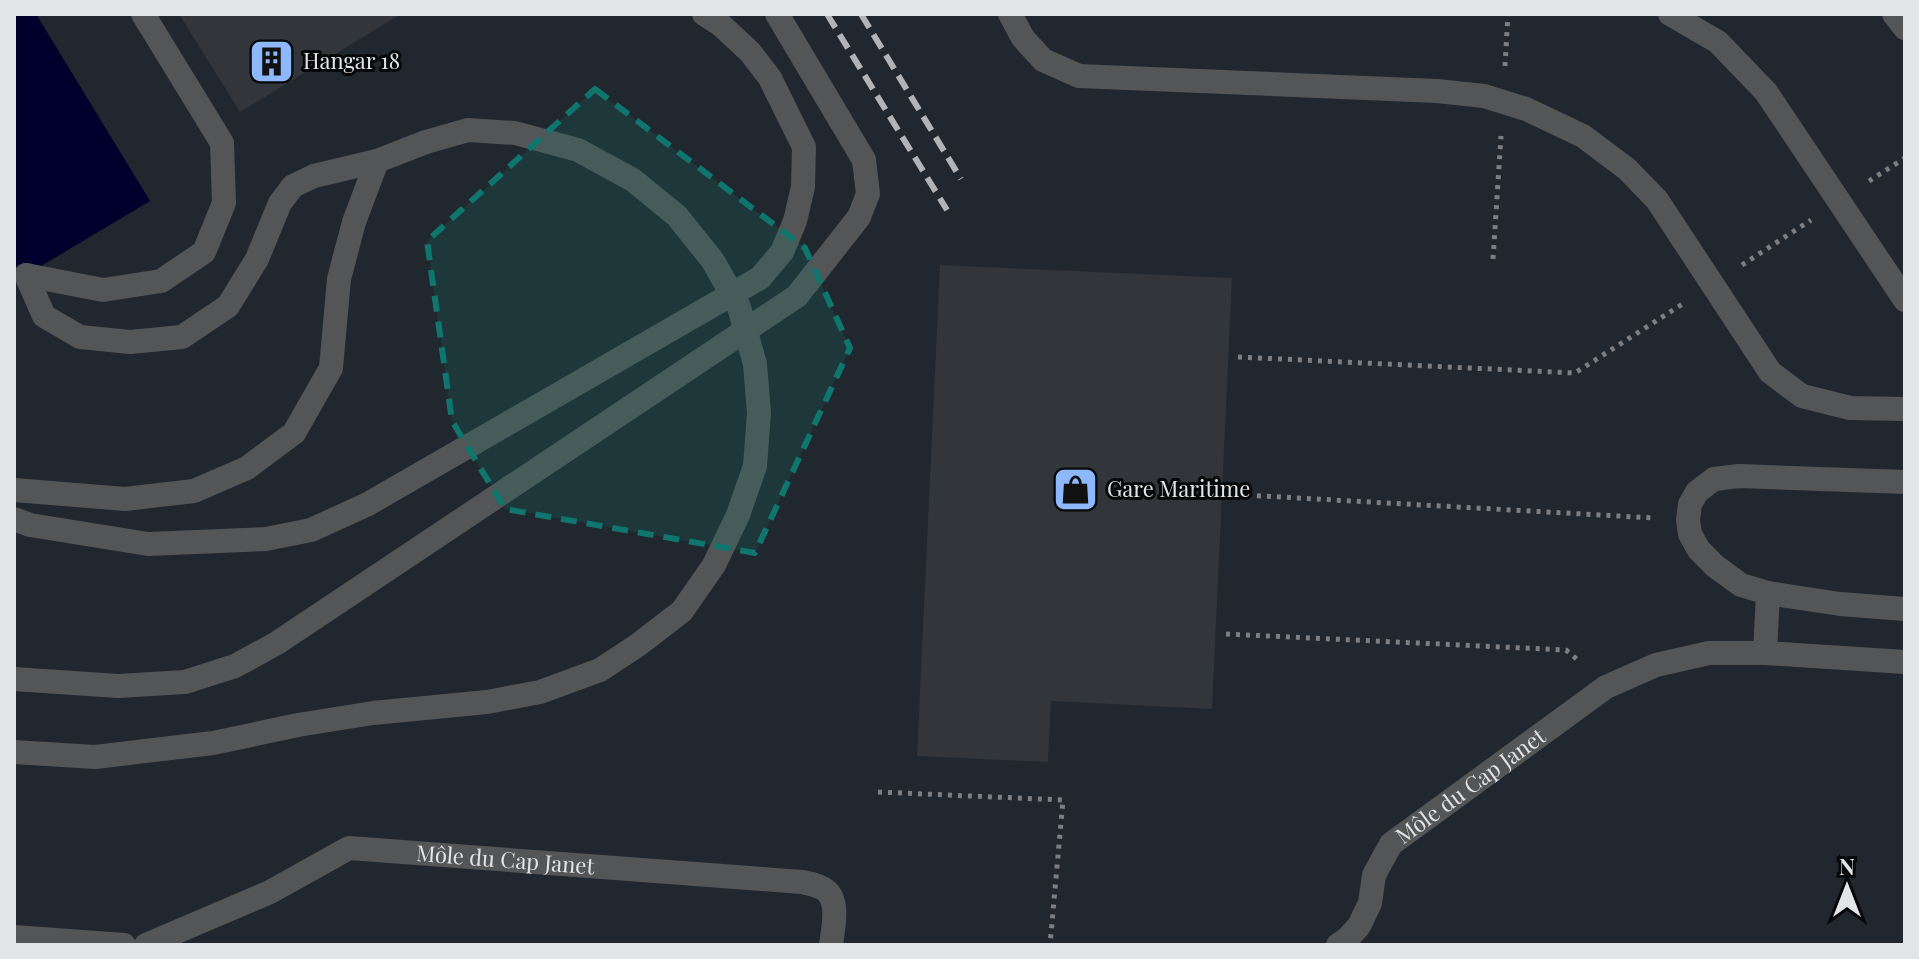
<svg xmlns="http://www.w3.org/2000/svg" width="1919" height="959" font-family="'Playfair Display',serif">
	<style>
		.built { fill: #21272f }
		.water { fill: #00002d }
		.building { fill: #323539 }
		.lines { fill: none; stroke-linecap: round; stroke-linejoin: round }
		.path { stroke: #7c7e81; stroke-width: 5; stroke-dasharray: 4 6; stroke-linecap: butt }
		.minor { stroke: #545557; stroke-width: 24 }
		.rail { stroke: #b1b3b6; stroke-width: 6; stroke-dasharray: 16 8; stroke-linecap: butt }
		.marked { fill: #0f766e; fill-opacity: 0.2; stroke: #0f766e; stroke-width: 6; stroke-dasharray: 16 10; stroke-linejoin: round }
		.labels { text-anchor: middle; stroke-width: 6; stroke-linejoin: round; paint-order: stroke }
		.poi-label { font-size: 22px; fill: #e2e4e7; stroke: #070809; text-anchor: start }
		.street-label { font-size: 22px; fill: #e2e4e7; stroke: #070809 }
	</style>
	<rect width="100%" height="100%" fill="#1b1e21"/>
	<polygon class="built" points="36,14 1905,14 1905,945 14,945 14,282 150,201"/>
	<polygon class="water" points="14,14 36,14 150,201 14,282"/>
	<g class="building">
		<polygon points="179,14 401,14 240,112"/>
		<polygon points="940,265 1232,278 1212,709 1051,701 1048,762 917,756"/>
	</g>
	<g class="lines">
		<g class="path">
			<polyline points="1505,66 1508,14"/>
			<polyline points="1869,181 1905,158"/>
			<polyline points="1493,259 1501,136"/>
			<polyline points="1742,265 1811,220"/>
			<polyline points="1238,357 1575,373 1684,303"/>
			<polyline points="1227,494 1654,518"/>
			<polyline points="1226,634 1566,650 1579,661"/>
			<polyline points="878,792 1063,800 1050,945"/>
		</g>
		<g class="minor">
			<polyline points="1010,14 1023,38 1043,60 1079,76 1437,91 1484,96 1526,109 1583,136 1627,169 1657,200 1770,372 1802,396 1850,408 1905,409"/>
			<polyline points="1670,14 1718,42 1766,92 1905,300"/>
			<polyline points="1894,14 1905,28"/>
			<polyline points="26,275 103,290 161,281 204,252 224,203 222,143 143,14"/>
			<polyline points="1905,482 1739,476 1714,479 1697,492 1690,504 1688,520 1690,534 1699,550 1715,566 1741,585 1768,593 1840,604 1905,609"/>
			<polyline points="14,490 125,499 194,491 247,468 294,433 331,368 339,279 354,222 377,161"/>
			<polyline points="14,519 30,525 148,544 266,539 311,530 368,504 760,278 782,252 795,221 803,187 804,147 770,78 750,52 721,25 704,14"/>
			<polyline points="1765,653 1768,593"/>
			<polyline points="14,679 118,686 185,682 235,666 277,643 797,296 859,217 868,194 864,160 777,14"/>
			<polyline points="14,752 95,757 213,743 298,725 373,713 487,702 540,692 600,670 638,645 682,611 714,565 738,515 755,466 759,413 755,364 739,307 713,261 677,216 633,180 578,150 515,133 468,130 426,142 377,161 314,176 293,186 280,203 257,259 228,306 182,337 130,342 80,337 44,316 26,275"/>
			<polyline points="14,937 124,945"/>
			<path id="s1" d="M146,945L270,892L349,848L802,882C809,883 816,885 822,888C841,897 833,928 831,945"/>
			<path id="s2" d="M1338,945L1347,939L1359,926L1370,903L1374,875L1391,844L1606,687L1656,665L1709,653H1765L1905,662"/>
		</g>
		<g class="rail">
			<polyline points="827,14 947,210"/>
			<polyline points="861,14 961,179"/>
		</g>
	</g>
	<path class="marked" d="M595,89L805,248L850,348L755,553L505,509L452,421L427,241Z"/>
	<defs>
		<symbol id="building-square" viewBox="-11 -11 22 22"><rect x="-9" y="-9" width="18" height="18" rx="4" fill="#8db9fc" stroke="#070809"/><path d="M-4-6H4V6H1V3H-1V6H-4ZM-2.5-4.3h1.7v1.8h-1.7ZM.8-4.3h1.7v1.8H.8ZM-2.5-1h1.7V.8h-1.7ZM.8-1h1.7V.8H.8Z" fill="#111"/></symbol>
		<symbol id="shop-square" viewBox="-11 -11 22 22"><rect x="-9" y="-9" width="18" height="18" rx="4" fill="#8db9fc" stroke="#070809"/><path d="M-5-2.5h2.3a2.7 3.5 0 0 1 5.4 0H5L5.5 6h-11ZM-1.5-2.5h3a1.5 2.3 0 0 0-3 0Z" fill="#111"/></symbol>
	</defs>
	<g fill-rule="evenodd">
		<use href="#building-square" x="246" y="36" width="51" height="51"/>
		<use href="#shop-square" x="1050" y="464" width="51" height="51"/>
	</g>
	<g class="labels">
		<g class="poi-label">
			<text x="303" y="69">Hangar 18</text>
			<text x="1107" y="497">Gare Maritime</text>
		</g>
		<g class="street-label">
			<text dy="8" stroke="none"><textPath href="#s2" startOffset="216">Môle du Cap Janet</textPath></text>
			<text dy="8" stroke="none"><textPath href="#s1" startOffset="382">Môle du Cap Janet</textPath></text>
		</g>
	</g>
	<rect width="1919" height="959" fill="none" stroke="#e2e4e7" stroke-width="32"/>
	<g transform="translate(1847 887)" stroke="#070809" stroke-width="6" paint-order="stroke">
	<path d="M0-6L14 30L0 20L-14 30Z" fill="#e2e4e7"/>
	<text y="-12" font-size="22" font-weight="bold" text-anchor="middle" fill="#e2e4e7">N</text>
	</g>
</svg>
